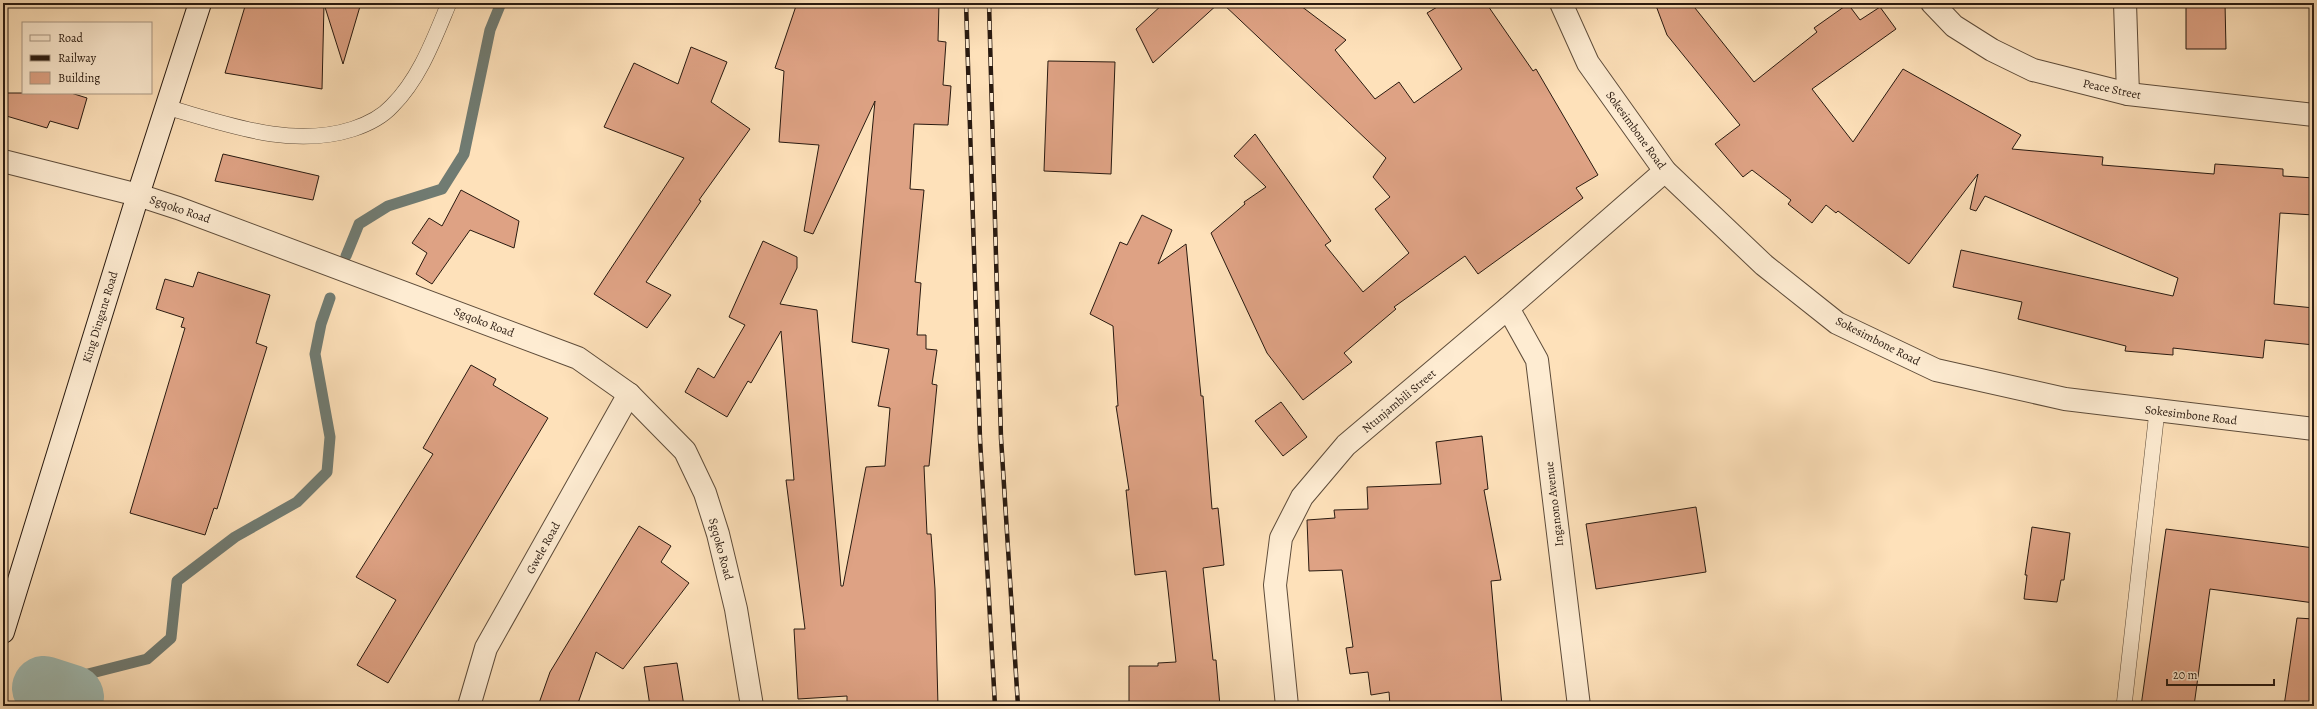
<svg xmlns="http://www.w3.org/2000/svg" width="2317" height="709" font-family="Alegreya,serif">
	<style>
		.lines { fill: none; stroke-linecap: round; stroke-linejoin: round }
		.stream { stroke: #707b72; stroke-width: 11 }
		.river { stroke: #a0bcb4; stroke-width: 64 }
		.building { fill: #dea284; stroke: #291a10 }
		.lane-casing { stroke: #5e4c3a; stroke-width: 16 }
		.street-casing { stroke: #5e4c3a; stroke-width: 24 }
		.secondary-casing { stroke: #291a10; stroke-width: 24 }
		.lane { stroke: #feecd2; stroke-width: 15 }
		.street { stroke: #feecd2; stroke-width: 22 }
		.secondary { stroke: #feecd2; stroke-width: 22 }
		.rail-casing { stroke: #291a10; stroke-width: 4.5 }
		.rail { stroke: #feecd2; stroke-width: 3; stroke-dasharray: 9; stroke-linecap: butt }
		.labels { text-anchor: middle; stroke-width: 3; stroke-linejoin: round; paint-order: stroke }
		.street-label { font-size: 12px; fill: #291a10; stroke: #feecd2 }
	</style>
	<rect width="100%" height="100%" fill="#fee1ba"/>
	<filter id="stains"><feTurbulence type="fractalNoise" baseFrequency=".005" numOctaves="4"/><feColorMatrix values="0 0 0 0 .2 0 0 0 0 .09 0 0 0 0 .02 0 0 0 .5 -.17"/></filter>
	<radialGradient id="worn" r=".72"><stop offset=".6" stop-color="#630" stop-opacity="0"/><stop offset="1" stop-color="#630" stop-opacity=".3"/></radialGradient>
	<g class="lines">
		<g class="stream">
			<polyline points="346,256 359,224 388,206 442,189 464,154 490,30 501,3"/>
			<polyline points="75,706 72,697 80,676 147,659 171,638 177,581 235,537 297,502 327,472 330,437 315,354 321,324 330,298"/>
		</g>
		<polyline class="river" points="44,688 72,697"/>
	</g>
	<g class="building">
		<polygon points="246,3 361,3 343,64 324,4 322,89 225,73"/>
		<polygon points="797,3 939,3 938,41 946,42 943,85 951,86 948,125 914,124 910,189 924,190 915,282 921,283 917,335 926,335 926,349 937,350 932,384 937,385 929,466 924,466 927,534 931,534 935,589 938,706 847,706 847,696 798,699 794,629 805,629 786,480 794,480 781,331 751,383 748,381 727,417 685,392 698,368 714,378 745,325 729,317 763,241 797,257 797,268 780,304 817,310 841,586 843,586 866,467 885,466 890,408 878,406 889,349 852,342 875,101 813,234 804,231 819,145 779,142 784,71 775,68"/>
		<polygon points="1164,3 1219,3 1153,63 1136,29"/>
		<polygon points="1222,3 1297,3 1346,40 1335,50 1375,99 1399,82 1414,103 1462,69 1427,13 1444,3 1486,3 1533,71 1536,69 1598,175 1576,188 1583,198 1478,274 1465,256 1394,307 1396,309 1344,353 1352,362 1303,400 1267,353 1211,233 1245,204 1244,202 1266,187 1234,156 1255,134 1331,241 1325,245 1363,292 1409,253 1375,209 1390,197 1373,177 1386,158"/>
		<polygon points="1655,3 1691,3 1754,82 1817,32 1814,28 1848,4 1860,20 1880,7 1896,29 1812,89 1853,142 1903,69 2021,135 2012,149 2103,157 2102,165 2214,174 2215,164 2283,169 2283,176 2314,178 2314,215 2280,213 2274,304 2314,308 2314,345 2265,340 2263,358 2173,348 2173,355 2125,351 2126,346 2018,319 2022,302 1953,287 1961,250 2173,296 2178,278 1985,196 1976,211 1970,209 1978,174 1909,264 1838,211 1836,213 1826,205 1812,223 1788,204 1791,200 1752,170 1743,177 1715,144 1740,125 1667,35"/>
		<polygon points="2186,3 2225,3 2226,49 2186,49"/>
		<polygon points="691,47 727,62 711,102 750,129 699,200 701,201 646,282 671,295 647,328 594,294 684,158 604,127 634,63 678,84"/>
		<polygon points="1048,61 1115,62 1111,174 1044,171"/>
		<polygon points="3,93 71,93 87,98 78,129 50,121 47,128 3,115"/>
		<polygon points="223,154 319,176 313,200 215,181"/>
		<polygon points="461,190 519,221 514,248 470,230 432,284 416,274 427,253 412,243 429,218 442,226"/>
		<polygon points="1142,215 1172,230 1158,264 1186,244 1201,396 1203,396 1212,509 1218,508 1224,565 1203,568 1213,660 1216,660 1220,706 1129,706 1129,666 1158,666 1158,663 1176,662 1166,571 1135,575 1126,490 1129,490 1116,406 1118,406 1113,326 1090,314 1120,242 1127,245"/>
		<polygon points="198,272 270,295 256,343 267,347 217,509 214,508 205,535 130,513 185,328 181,327 184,318 156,309 165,279 193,287"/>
		<polygon points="471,365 496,379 493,385 548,418 388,683 357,665 396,600 356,577 433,454 423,448"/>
		<polygon points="1281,402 1307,437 1283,456 1255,421"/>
		<polygon points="1482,436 1488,489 1484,490 1501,580 1491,581 1502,706 1390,706 1389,692 1371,695 1368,672 1350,674 1346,648 1353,647 1342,570 1309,571 1307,520 1335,518 1334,510 1368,509 1367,487 1441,484 1436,442"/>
		<polygon points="1696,507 1706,572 1596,589 1586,524"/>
		<polygon points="639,526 671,546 661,562 689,583 623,669 596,652 577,706 538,706 550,672"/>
		<polygon points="2032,527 2070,533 2064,580 2061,580 2057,602 2024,599 2027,575 2025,575"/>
		<polygon points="2166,529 2314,548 2314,603 2210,589 2194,706 2141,706"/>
		<polygon points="2297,618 2314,619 2314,706 2284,706"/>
		<polygon points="677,663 684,706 650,706 644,667"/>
	</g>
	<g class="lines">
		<defs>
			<g id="lane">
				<path d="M166,107C227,124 291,149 353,129C368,124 381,118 392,106C420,78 434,39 449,3"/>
				<polyline points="2124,706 2157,411"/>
			</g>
			<g id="street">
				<polyline points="1561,3 1588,63 1665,171 1764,265 1837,323 1936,370 2065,399 2314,429"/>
				<polyline points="1932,3 1954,26 1992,50 2033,70 2128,94 2314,115"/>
				<polyline points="2125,3 2128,94"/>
				<polyline points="3,161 138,195 178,208 578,358 629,394 685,451 705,493 718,534 736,609 752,706"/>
				<polyline points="1508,308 1537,360 1579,706"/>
				<polyline points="469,706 486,648 629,394"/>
				<polyline points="1287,706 1275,585 1281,538 1302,497 1346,445 1508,308 1665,171"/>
			</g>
			<polyline id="secondary" points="3,632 138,195 200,3"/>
		</defs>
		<use href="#lane" class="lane-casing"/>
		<use href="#street" class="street-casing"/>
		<use href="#secondary" class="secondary-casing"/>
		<use href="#lane" class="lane"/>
		<use href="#street" class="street"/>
		<use href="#secondary" class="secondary"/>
		<defs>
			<g id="rail">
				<polyline points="966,3 980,439 995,706"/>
				<polyline points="989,3 1001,438 1018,706"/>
			</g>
		</defs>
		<use href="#rail" class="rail-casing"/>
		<use href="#rail" class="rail"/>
	</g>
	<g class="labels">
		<g class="street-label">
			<text transform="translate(2112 89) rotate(12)" y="4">Peace Street</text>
			<text transform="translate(1636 130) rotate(54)" y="4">Sokesimbone Road</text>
			<text transform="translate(180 209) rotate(19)" y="4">Sgqoko Road</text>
			<text transform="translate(100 317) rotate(-73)" y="4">King Dingane Road</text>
			<text transform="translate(484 322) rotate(21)" y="4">Sgqoko Road</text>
			<text transform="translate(1878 341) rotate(27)" y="4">Sokesimbone Road</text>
			<text transform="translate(1399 401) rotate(-40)" y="4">Ntunjambili Street</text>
			<text transform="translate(2191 415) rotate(7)" y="4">Sokesimbone Road</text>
			<text transform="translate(1554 504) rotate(-97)" y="4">Inganono Avenue</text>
			<text transform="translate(543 548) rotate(-61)" y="4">Gwele Road</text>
			<text transform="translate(721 549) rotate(75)" y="4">Sgqoko Road</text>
		</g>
	</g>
	<rect width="2317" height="709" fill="none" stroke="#fee1ba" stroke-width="16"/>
	<rect x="4" y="4" width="2309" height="701" fill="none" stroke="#291a10" stroke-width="2"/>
	<rect x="8" y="8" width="2301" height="693" fill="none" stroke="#291a10"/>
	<rect x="22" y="22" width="130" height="72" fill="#feecd2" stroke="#a99884"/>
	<rect x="30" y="35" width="20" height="6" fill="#feecd2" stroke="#a99884"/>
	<text x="58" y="42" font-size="12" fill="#291a10">Road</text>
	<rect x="30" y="55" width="20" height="6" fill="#291a10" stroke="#a99884"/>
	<text x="58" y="62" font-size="12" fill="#291a10">Railway</text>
	<rect x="30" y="72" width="20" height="12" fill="#dea284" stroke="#a99884"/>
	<text x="58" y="82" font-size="12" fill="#291a10">Building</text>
	<path d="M2167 679v6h107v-6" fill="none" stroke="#291a10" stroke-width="2"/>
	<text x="2173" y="679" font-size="12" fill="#291a10" stroke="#feecd2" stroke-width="3" paint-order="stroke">20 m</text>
	<rect width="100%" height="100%" filter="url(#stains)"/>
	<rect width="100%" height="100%" fill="url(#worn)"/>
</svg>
